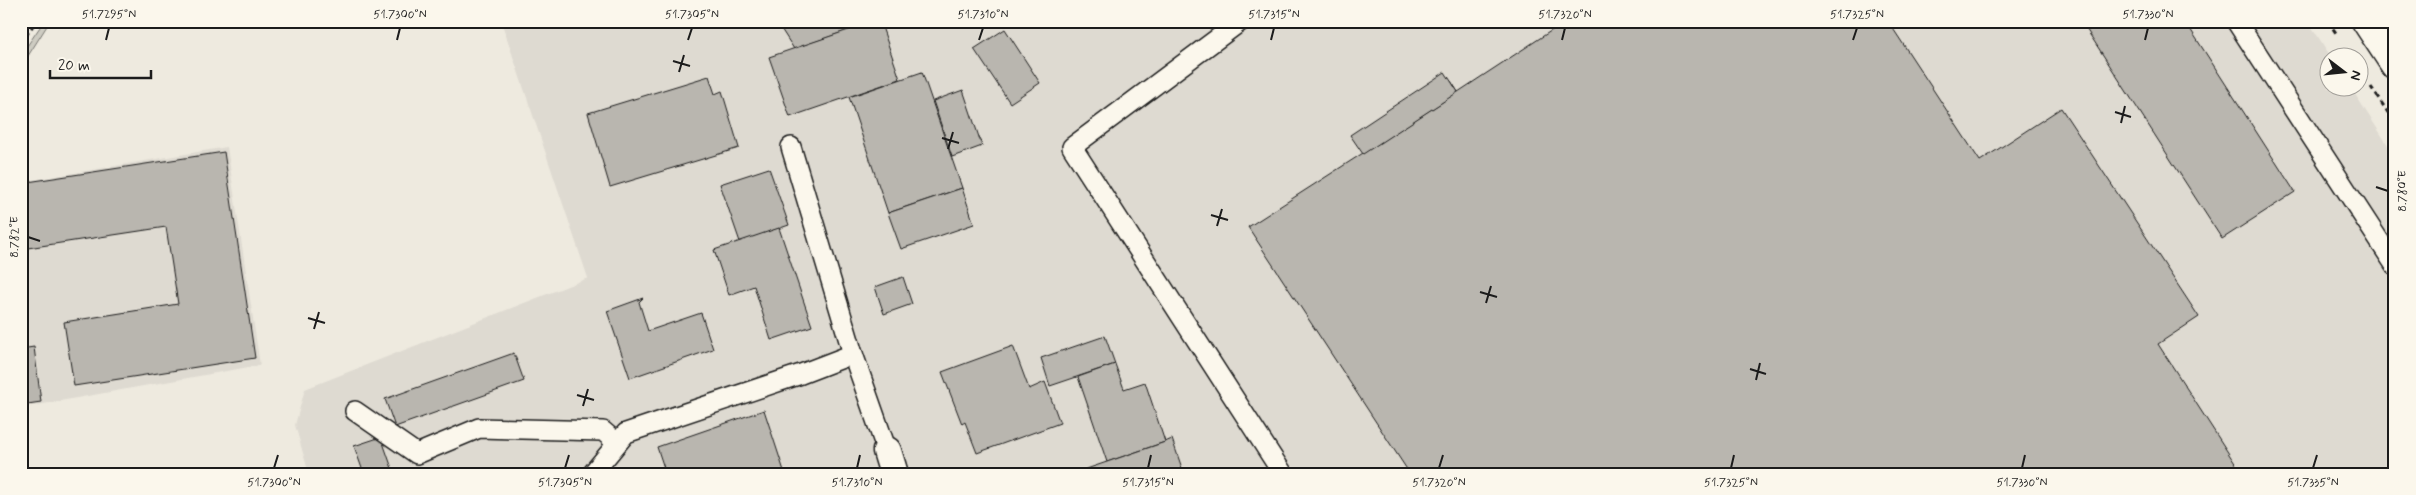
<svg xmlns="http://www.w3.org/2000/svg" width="2416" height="495" font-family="Mynerve,sans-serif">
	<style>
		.built { fill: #dedad1 }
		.green { fill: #ceccc2; stroke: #75746f }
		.building { fill: #b9b6af; stroke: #1c1c1c }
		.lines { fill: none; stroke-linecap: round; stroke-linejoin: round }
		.lane-casing { stroke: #1c1c1c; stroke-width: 22 }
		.street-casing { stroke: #1c1c1c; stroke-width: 31 }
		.path { stroke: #1c1c1c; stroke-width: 3; stroke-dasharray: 5 4; stroke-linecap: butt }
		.lane { stroke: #fbf7ec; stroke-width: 19 }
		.street { stroke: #fbf7ec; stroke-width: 28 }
		.ticks { fill: none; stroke: #1c1c1c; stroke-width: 2 }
		.neatline { fill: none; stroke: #1c1c1c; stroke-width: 2 }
		.ticks-label { font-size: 12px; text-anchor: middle; fill: #1c1c1c }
	</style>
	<rect width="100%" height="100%" fill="#eeeadf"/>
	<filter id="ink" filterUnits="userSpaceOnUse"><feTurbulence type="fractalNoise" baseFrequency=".02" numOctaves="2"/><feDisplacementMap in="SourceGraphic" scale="10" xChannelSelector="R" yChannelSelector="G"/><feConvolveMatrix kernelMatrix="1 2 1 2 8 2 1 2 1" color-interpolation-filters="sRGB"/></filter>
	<g filter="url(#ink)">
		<g class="built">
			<polygon points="501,21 2308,21 2331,57 2328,58 2328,88 2351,88 2395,156 2395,474 309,474 295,425 305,389 588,278"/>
			<polygon points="227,147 260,365 21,408 21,182"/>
		</g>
		<polygon class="green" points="44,21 50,21 21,67 21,55"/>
		<g class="building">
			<polygon points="776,21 875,21 794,49"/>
			<polygon points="875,21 880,21 900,79 790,117 769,57"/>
			<polygon points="1566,21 1888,21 1980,161 2061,108 2199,317 2158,344 2238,468 2229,474 1410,474 1248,227 1444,101 1437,90 1451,81 1458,92"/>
			<polygon points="2081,21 2185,21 2295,192 2222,239"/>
			<polygon points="1005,29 1040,83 1010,103 974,49"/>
			<polygon points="922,72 962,188 888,213 849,97"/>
			<polygon points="1445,72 1458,92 1363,154 1350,135"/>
			<polygon points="709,76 715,94 722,91 739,148 610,187 588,113"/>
			<polygon points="963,90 982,146 952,157 933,101"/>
			<polygon points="224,152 255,358 74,386 64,322 178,304 166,227 21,249 21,183"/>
			<polygon points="769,168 789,225 740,242 720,184"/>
			<polygon points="962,188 974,224 901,249 888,213"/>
			<polygon points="779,228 812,326 771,340 754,286 729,295 714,250"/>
			<polygon points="903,277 912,304 884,314 875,287"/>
			<polygon points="643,298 639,302 648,331 701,313 713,349 630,378 607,311"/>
			<polygon points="1105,336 1115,364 1050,386 1041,358"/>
			<polygon points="1013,346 1029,389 1045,382 1060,423 977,453 965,422 962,424 942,372"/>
			<polygon points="34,347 41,402 21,405 21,349"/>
			<polygon points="514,353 524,381 395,427 385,399"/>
			<polygon points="1115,364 1124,389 1145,382 1165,442 1107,462 1078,377"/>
			<polygon points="764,410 785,474 666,474 657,447"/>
			<polygon points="381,437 394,474 364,474 354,446"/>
			<polygon points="1172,439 1184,474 1072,474 1165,442"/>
		</g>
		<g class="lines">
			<defs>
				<g id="lane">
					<polyline points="1241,21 1072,147 1283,474"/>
					<polyline points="2236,21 2395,265"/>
					<polyline points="791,147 853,354 887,451"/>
					<polyline points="355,411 417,454 479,428 603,431 617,443"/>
					<polyline points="592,474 626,433 801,374 853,354"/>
				</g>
				<g id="street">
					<polyline points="2366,21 2395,65"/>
					<polyline points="887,451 894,474"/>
				</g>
			</defs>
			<use href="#lane" class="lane-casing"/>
			<use href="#street" class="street-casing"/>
			<g class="path">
				<polyline points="2328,21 2336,33"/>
				<polyline points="21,43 36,21"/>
				<polyline points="2371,87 2395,123"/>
			</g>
			<use href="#lane" class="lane"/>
			<use href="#street" class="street"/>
		</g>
	</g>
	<path class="ticks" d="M106,40L109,28M397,40L400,28M688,40L692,28M979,40L983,28M1271,40L1274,28M1562,40L1565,28M1853,40L1857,28M2145,40L2148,28M673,61L690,66M679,72L684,55M2115,112L2131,117M2121,123L2125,106M942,138L959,143M948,149L953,132M2376,187L2388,191M1211,215L1228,220M1217,226L1222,209M28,237L40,241M1480,292L1497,297M1486,303L1491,286M308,318L325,323M314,329L319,312M1750,369L1766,374M1756,380L1760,363M577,395L594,400M583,406L588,389M274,468L278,455M565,468L569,455M857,468L860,455M1148,468L1151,455M1439,468L1443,455M1731,468L1734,455M2022,468L2025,455M2313,468L2317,455"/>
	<rect width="2416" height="495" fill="none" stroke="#fbf7ec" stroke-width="55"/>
	<g transform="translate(2344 72) rotate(106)"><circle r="24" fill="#fbf7ec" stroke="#a29f99"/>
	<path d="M0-4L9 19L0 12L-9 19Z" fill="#1c1c1c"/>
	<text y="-8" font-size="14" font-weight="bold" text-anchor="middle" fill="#1c1c1c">N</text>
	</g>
	<path d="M50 70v8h101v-8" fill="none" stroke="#1c1c1c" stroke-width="2.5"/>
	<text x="58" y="70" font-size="15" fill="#1c1c1c" stroke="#fbf7ec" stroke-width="4" paint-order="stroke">20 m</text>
	<rect x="28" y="28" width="2360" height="440" class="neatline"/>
	<g class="ticks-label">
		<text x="109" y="18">51.7295°N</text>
		<text x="400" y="18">51.7300°N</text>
		<text x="692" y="18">51.7305°N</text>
		<text x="983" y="18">51.7310°N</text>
		<text x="1274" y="18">51.7315°N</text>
		<text x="1565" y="18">51.7320°N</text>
		<text x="1857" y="18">51.7325°N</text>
		<text x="2148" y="18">51.7330°N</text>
		<text transform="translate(2402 191) rotate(-90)" y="4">8.780°E</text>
		<text transform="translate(14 237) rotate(-90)" y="4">8.782°E</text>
		<text x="274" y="486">51.7300°N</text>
		<text x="565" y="486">51.7305°N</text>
		<text x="857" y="486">51.7310°N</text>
		<text x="1148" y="486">51.7315°N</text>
		<text x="1439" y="486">51.7320°N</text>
		<text x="1731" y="486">51.7325°N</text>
		<text x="2022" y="486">51.7330°N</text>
		<text x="2313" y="486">51.7335°N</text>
	</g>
</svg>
